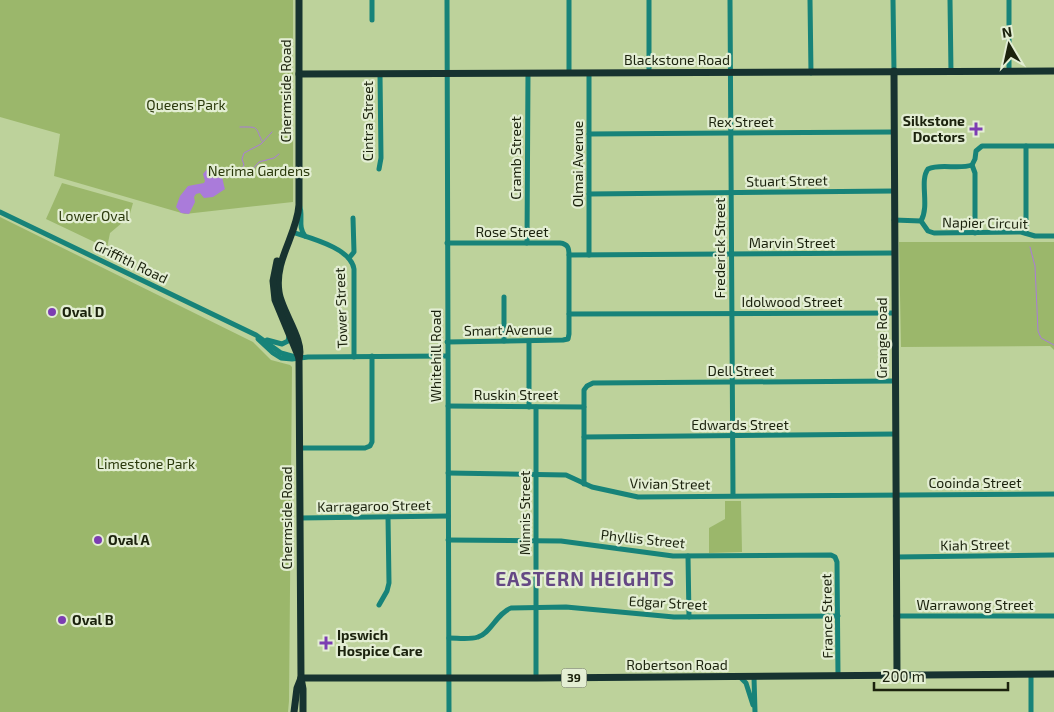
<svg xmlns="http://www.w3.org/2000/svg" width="1054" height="712" font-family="'Exo 2',sans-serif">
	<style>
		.green { fill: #9bb76b }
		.water { fill: #aa7bda }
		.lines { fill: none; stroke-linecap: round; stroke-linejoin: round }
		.stream { stroke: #aa7bda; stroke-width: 1 }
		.minor { stroke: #178379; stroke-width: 5 }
		.major { stroke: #173330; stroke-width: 7 }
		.poi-dot { fill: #7c3db2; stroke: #e3eed3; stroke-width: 2 }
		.labels { text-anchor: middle; stroke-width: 4.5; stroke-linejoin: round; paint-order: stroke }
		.shield { fill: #e3eed3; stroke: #575f48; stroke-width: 1 }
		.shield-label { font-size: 12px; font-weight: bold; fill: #1b220d }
		.street-label { font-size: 14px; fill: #1b220d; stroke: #e3eed3 }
		.park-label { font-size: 14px; fill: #2b390c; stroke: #e3eed3 }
		.poi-label { font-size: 14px; font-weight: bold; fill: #1b220d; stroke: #e3eed3; text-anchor: start }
		.district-label { font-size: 19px; font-weight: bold; letter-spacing: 1px; fill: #654884; stroke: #e3eed3 }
	</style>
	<rect width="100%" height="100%" fill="#bdd29b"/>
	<g class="green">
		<polygon points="0,0 293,0 293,202 185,214 54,176 60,134 0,117"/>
		<polygon points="62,183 133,203 129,217 110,233 107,248 46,219"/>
		<polygon points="0,217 253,342 271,360 290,365 292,367 289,701 288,712 0,712"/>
		<polygon points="899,242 1054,242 1054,350 1050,346 901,347"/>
		<polygon points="725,501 741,501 742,552 709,553 709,528 725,519"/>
	</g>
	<path class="water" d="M208,168C223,167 222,179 225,189L213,197L204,198L200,193L196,194L194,197L195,202L189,214L181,213L176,207L180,196L188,186L204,183L205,181L203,174Z"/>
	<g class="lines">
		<g class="stream">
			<path d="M240,127C259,127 255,126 262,141"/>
			<polyline points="239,172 244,165 242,159 244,153 261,144 272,132"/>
			<path d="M223,177C232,175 241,174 250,172L259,162L274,158L279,154"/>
			<polyline points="1030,247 1035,266 1038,331 1041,338 1054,345"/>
		</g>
		<g class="minor">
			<polyline points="372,0 372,20"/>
			<polyline points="447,0 449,712"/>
			<polyline points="569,0 569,73"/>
			<polyline points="649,0 649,72"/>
			<polyline points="730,0 733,495"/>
			<polyline points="810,0 811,73"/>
			<polyline points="893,0 894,71"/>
			<polyline points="950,0 951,72"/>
			<polyline points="1009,0 1009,71"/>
			<polyline points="589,73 589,255"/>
			<polyline points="589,134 894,132"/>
			<polyline points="1026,146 1026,233"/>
			<polyline points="972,165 975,173 975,233"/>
			<polyline points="379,169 381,158 380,74"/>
			<polyline points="589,194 894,191"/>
			<path d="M299,204C304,215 297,226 305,236"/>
			<polyline points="0,212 256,335 281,353 299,358"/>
			<polyline points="894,220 921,221 928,231 934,233 1021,232 1035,236 1054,236"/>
			<path d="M921,221C930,205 919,181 928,169C941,163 958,170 972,165L975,159L976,151L982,146H1054"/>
			<path d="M292,232C310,238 351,248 354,269V357"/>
			<path d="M447,243H560C568,244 569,248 569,255V334L568,339L563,340L447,342"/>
			<polyline points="527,243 528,73"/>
			<polyline points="569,255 894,253"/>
			<polyline points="349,258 354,252 353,218"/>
			<polyline points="504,297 504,341"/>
			<polyline points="569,314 895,313"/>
			<polyline points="258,339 273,353 281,358 292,359 308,357 447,356"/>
			<polyline points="267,340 282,344 288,341 289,336"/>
			<polyline points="529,341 529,407"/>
			<polyline points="448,406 584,407"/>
			<polyline points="536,407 536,678"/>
			<polyline points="584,437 896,434"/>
			<polyline points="300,448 365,448 370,446 372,442 372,356"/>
			<polyline points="448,473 566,475 592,487 638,497 1054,494"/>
			<polyline points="584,484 584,390 587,386 593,383 895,381"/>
			<polyline points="300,518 448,516"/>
			<polyline points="448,540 561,541 673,556 831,555 835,557 837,562 838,676"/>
			<polyline points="688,556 689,617"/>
			<polyline points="896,557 1054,555"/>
			<polyline points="379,605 387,591 389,583 388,517"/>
			<polyline points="896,616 1054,616"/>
			<path d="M449,638C458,638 469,640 478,637C490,634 497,613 511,608L566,607L674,617L838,616"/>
			<polyline points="1031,675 1031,712"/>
			<polyline points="740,677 746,683 753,705"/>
			<polyline points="754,677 755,712"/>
		</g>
		<g class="major">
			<path d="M299,0V205C297,235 274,260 279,292C281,310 305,341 299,358L301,678L303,689V712"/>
			<polyline points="894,71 897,675"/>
			<polyline points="299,74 1054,71"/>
			<polyline points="277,261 273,281 275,300 299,358"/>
			<polyline points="301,678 536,678 1054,674"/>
			<polyline points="294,712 297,688 301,678"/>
		</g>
	</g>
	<g class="poi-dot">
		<path d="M973.5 121.5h5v5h5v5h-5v5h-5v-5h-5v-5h5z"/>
		<circle cx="52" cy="312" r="5"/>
		<circle cx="98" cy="540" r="5"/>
		<circle cx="62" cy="620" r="5"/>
		<path d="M323.5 635.5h5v5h5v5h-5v5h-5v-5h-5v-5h5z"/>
	</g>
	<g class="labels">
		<rect class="shield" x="561.5" y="668.5" width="25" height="19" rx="4"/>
		<g class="shield-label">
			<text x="574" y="682">39</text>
		</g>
		<g class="street-label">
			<text x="677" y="65">Blackstone Road</text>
			<text transform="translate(286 91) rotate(-90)" y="5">Chermside Road</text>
			<text transform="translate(368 121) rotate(-90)" y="5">Cintra Street</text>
			<text x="741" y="127">Rex Street</text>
			<text transform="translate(516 158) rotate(-90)" y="5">Cramb Street</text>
			<text transform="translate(578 164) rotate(-90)" y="5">Olmai Avenue</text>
			<text transform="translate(787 181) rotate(-1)" y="5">Stuart Street</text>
			<text transform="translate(985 223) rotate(1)" y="5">Napier Circuit</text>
			<text x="512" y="237">Rose Street</text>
			<text x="792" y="248">Marvin Street</text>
			<text transform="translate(720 248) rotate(-90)" y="5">Frederick Street</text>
			<text transform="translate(131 262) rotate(26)" y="5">Griffith Road</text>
			<text x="792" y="307">Idolwood Street</text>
			<text transform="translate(341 308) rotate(-92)" y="5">Tower Street</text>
			<text transform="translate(508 330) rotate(-1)" y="5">Smart Avenue</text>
			<text transform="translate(882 338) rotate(-90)" y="5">Grange Road</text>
			<text transform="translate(436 356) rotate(-90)" y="5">Whitehill Road</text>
			<text x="741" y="376">Dell Street</text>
			<text x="516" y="400">Ruskin Street</text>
			<text x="740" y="430">Edwards Street</text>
			<text x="975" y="488">Cooinda Street</text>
			<text transform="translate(670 484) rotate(1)" y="5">Vivian Street</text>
			<text transform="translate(374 506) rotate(-1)" y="5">Karragaroo Street</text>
			<text transform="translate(525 513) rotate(-90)" y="5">Minnis Street</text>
			<text transform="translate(287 518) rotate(-90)" y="5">Chermside Road</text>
			<text transform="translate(643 539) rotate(6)" y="5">Phyllis Street</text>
			<text transform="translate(975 545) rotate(-1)" y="5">Kiah Street</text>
			<text transform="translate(668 603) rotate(3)" y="5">Edgar Street</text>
			<text x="975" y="610">Warrawong Street</text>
			<text transform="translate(827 616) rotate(-91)" y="5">France Street</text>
			<text x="677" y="670">Robertson Road</text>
		</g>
		<g class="park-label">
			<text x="186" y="110">Queens Park</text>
			<text x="259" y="176">Nerima Gardens</text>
			<text x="94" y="221">Lower Oval</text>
			<text x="146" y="469">Limestone Park</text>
		</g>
		<g class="poi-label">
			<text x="965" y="126" text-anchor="end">Silkstone<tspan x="965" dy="16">Doctors</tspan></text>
			<text x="62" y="317">Oval D</text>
			<text x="108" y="545">Oval A</text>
			<text x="72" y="625">Oval B</text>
			<text x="337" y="640">Ipswich<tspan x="337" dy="16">Hospice Care</tspan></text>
		</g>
		<g class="district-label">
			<text x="585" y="586">EASTERN HEIGHTS</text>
		</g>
	</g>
	<g transform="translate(1009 45) rotate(351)" stroke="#e3eed3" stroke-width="4" paint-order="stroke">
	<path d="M0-4L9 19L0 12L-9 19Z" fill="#1b220d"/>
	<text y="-8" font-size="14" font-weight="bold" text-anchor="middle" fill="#1b220d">N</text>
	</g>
	<path d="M874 682v8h134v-8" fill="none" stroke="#1b220d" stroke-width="2.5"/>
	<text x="882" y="682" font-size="15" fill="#1b220d" stroke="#e3eed3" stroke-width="4" paint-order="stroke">200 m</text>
</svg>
